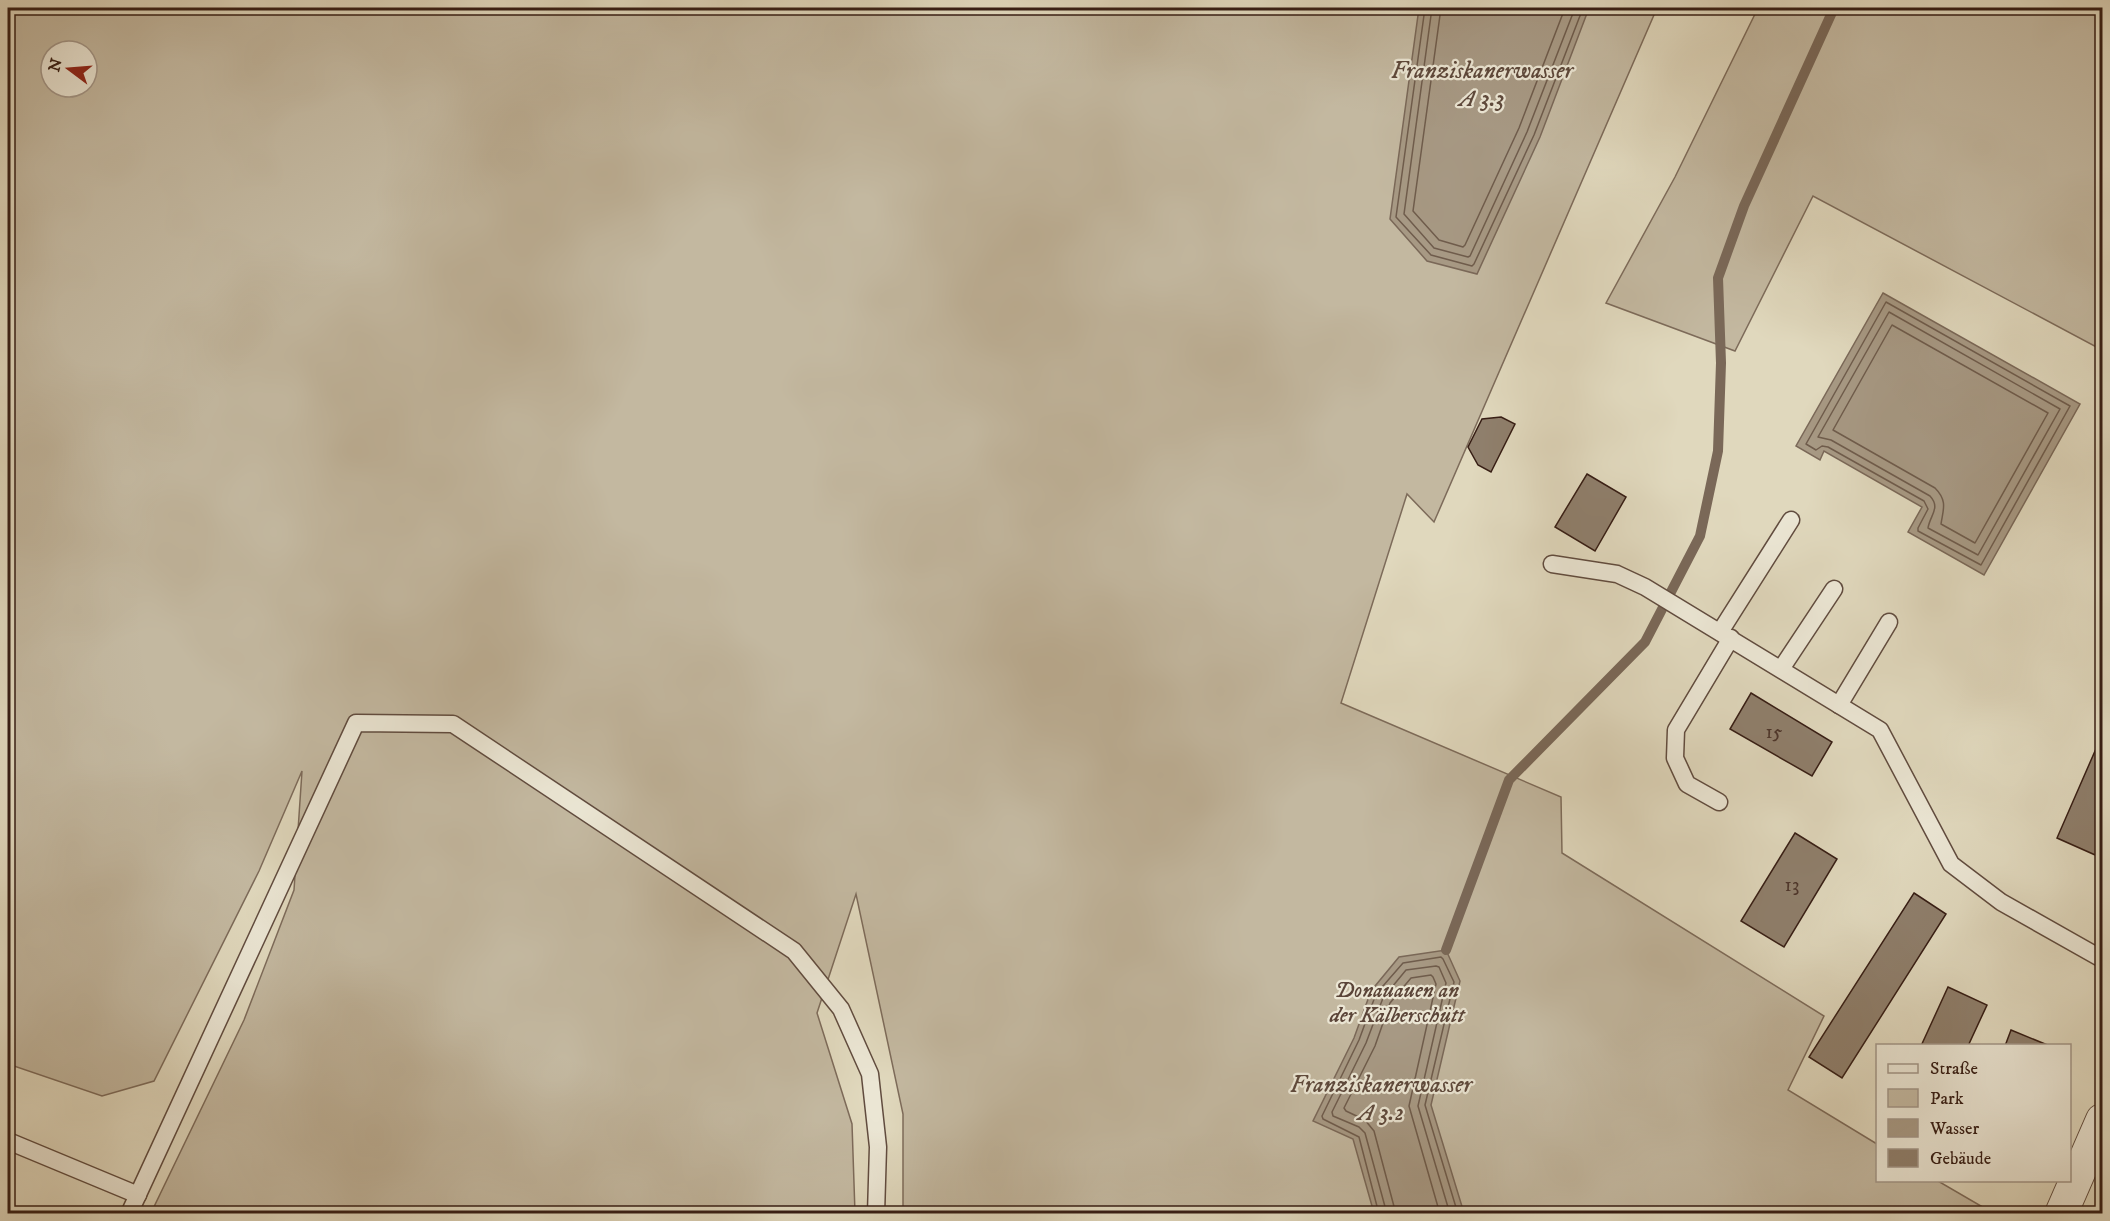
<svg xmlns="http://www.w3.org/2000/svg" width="2110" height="1221" font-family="'IM FELL DW Pica',serif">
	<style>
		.green { fill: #c3b8a0; stroke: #7d6b5a; stroke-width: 1.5; fill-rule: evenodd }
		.water { fill: #a79984; stroke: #7a6858; stroke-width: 1.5 }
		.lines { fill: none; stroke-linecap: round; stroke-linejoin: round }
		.shore { stroke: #6f5c4c; stroke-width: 1.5 }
		.stream { stroke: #7a6858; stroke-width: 10 }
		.building { fill: #8f7f6c; stroke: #371e15; stroke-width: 1.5 }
		.service-casing { stroke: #614c3f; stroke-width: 19 }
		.minor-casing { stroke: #614c3f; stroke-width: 34 }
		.service { stroke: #ebe6d4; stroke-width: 16 }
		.minor { stroke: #ebe6d4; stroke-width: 32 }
		.labels { text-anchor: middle; stroke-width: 4.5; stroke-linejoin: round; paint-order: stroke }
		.number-label { font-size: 20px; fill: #4d362b }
		.park-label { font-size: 22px; font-style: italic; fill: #5a4438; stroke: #ebe6d4 }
		.water-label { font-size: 24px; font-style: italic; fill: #5e493c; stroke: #ebe6d4 }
	</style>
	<rect width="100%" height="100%" fill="#e0d8bd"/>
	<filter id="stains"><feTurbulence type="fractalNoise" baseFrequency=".00333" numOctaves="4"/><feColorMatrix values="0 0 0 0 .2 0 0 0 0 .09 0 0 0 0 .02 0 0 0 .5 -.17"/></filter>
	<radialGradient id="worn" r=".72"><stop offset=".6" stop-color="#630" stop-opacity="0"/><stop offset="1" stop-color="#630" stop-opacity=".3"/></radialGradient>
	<g class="green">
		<path d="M8,8H1657L1434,522L1407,494L1341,703L1561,797L1562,853L1824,1016L1788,1090L1877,1144L1878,1180L1938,1181L1993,1213H903V1114L856,894L817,1013L852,1124L855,1213H151L244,1020L294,890L302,771L259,871L154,1081L102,1096L8,1064ZM51,51H87V87H51Z"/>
		<polygon points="1758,8 2102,8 2102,350 1813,196 1735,351 1606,303 1675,177"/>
	</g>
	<g class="water">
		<polygon points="1419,8 1589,8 1540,137 1477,274 1427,261 1390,219"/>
		<polygon points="1883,293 2080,404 1984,575 1908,532 1922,507 1824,451 1820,460 1796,446"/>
		<polygon points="1446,950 1460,981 1431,1105 1464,1213 1374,1213 1353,1139 1313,1121 1354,1038 1371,991 1399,957"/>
	</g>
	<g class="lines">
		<g class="shore">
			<polyline points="1425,8 1396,217 1431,255 1472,266 1474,264 1534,135 1583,8"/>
			<polyline points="1432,8 1404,214 1434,248 1468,257 1470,256 1527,132 1575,8"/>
			<polyline points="1441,8 1413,211 1439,240 1463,247 1465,245 1519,128 1565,8"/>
			<polygon points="1886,302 2070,406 1981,565 1918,531 1918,528 1928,509 1924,501 1828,447 1822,446 1816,450 1806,444"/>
			<path d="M1889,312L2060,409L1978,555L1928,528C1930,515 1941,508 1930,496L1831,440L1818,437Z"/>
			<path d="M1892,325L2048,413L1975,543L1941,524C1943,510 1948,501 1935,488L1833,430Z"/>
			<polyline points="1379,1214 1359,1137 1323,1119 1322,1116 1359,1040 1376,994 1403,963 1441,957 1443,959 1454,982 1425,1105 1458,1214"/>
			<polyline points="1387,1214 1365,1133 1359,1127 1333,1116 1332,1112 1366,1043 1383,998 1406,970 1436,966 1439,967 1446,983 1418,1106 1450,1214"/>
			<polyline points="1396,1214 1374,1131 1365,1120 1346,1111 1344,1108 1375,1046 1390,1003 1411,978 1431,975 1433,977 1436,984 1409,1106 1440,1214"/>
		</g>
		<polyline class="stream" points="1446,950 1509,780 1645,642 1700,536 1718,451 1721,363 1718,278 1744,206 1834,8"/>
	</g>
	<g class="building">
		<polygon points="1501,417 1515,424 1491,472 1478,465 1468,447 1482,419"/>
		<polygon points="1587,474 1626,497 1595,551 1555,527"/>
		<polygon points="1751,693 1832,742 1812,776 1730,729"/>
		<polygon points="2102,735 2102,858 2057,838"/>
		<polygon points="1795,833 1837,859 1784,947 1741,921"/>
		<polygon points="1914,893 1946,914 1842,1078 1809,1057"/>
		<polygon points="1948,987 1987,1005 1968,1046 1921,1046"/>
		<polygon points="2011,1030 2050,1046 2005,1046"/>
	</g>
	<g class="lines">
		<defs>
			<g id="service">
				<polyline points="1552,564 1617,574 1645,587 1880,730 1951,864 2001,902 2102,959"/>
				<polyline points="1720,632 1791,520"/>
				<polyline points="1781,669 1834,589"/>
				<polyline points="1839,705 1889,622"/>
				<polyline points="1719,802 1687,784 1675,758 1676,730 1731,638"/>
				<polyline points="8,1141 138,1195"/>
				<polyline points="129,1214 356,723 453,724 794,951 841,1009 870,1074 878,1147 876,1214"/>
			</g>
			<polyline id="minor" points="2061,1214 2102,1120"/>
		</defs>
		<use href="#service" class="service-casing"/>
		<use href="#minor" class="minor-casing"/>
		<use href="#service" class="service"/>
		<use href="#minor" class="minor"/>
	</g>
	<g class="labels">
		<g class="number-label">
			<text x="1774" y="738">15</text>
			<text x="1792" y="891">13</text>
		</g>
		<g class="park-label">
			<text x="1397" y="997">Donauauen an<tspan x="1397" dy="25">der Kälberschütt</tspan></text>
		</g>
		<g class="water-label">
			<text x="1482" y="78">Franziskanerwasser<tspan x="1482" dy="28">A 3.3</tspan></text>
			<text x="1381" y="1092">Franziskanerwasser<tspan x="1381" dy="28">A 3.2</tspan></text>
		</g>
	</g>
	<rect width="2110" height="1221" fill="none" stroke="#e0d8bd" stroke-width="30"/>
	<rect x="9" y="9" width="2092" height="1203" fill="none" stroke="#371e15" stroke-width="3"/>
	<rect x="15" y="15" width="2080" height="1191" fill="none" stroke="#371e15" stroke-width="1.5"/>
	<rect x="1876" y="1044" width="195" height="138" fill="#ebe6d4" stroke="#a39688" stroke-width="1.5"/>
	<rect x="1888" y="1064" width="30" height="9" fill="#ebe6d4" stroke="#a39688" stroke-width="1.5"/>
	<text x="1930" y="1074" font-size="18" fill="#371e15">Straße</text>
	<rect x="1888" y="1089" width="30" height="18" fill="#c3b8a0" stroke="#a39688" stroke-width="1.5"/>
	<text x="1930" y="1104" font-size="18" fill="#371e15">Park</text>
	<rect x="1888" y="1119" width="30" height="18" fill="#a79984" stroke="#a39688" stroke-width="1.5"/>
	<text x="1930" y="1134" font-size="18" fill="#371e15">Wasser</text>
	<rect x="1888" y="1149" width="30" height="18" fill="#8f7f6c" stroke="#a39688" stroke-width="1.5"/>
	<text x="1930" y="1164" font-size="18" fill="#371e15">Gebäude</text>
	<g transform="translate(69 69) rotate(286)"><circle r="28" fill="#ebe6d4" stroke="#a39688" stroke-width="1.5"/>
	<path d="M0-4.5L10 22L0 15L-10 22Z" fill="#8f2418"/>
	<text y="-9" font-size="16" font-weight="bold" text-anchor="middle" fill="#371e15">N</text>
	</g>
	<rect width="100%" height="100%" filter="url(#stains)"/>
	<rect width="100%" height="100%" fill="url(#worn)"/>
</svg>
